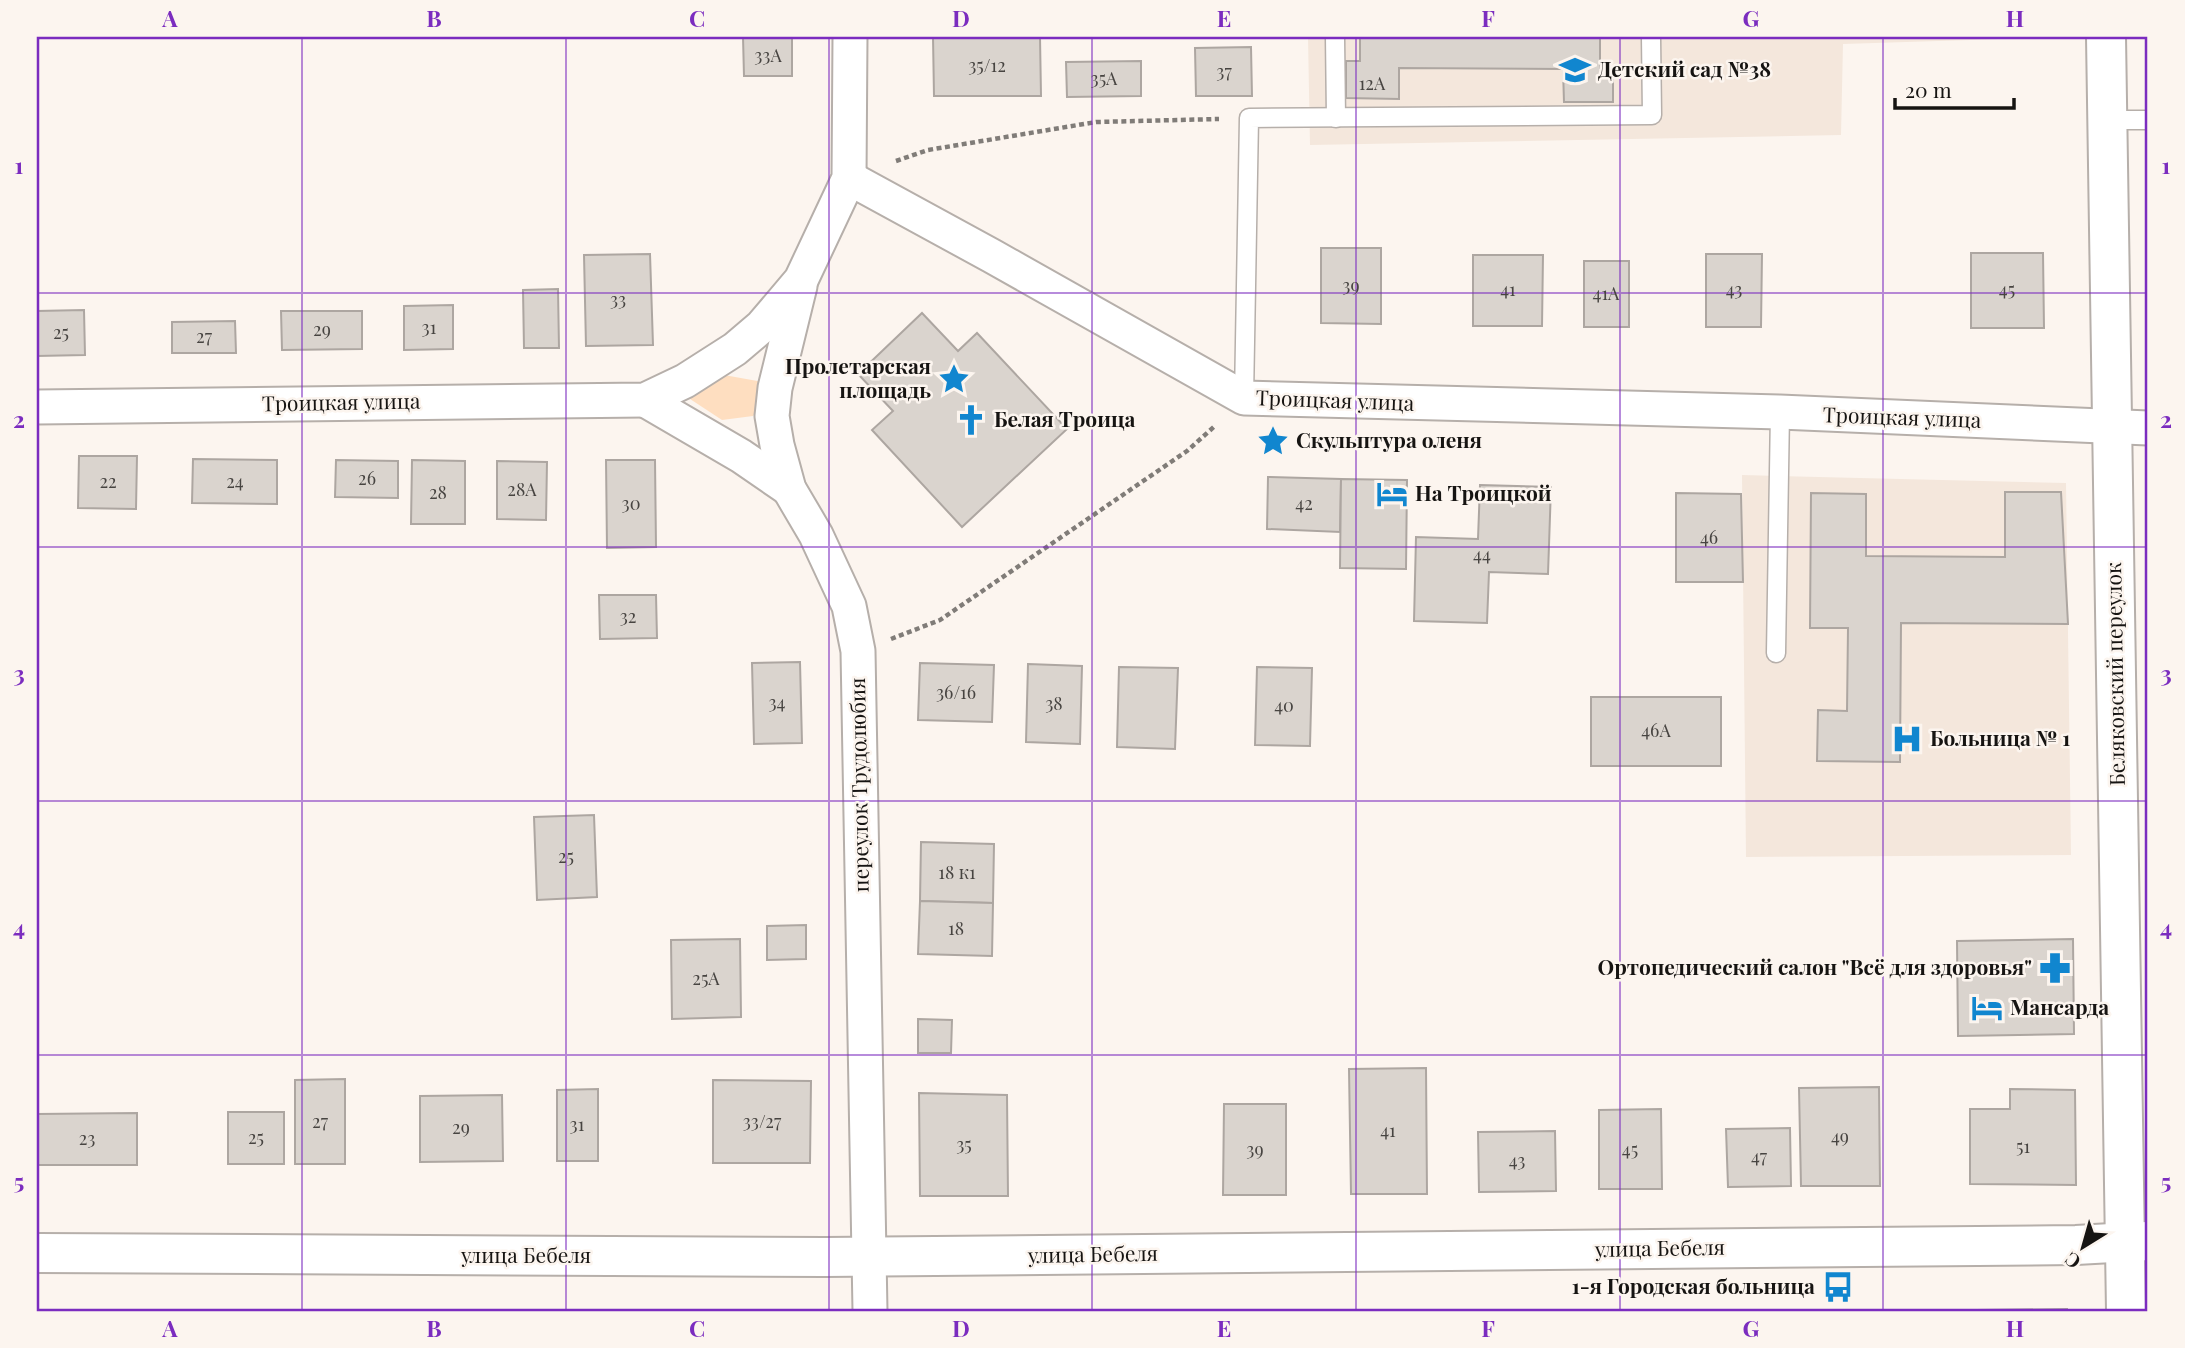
<svg xmlns="http://www.w3.org/2000/svg" width="2185" height="1348" font-family="'Playfair Display',serif">
	<style>
		.built { fill: #f4e7dc }
		.green { fill: #fedec0 }
		.building { fill: #dad4ce; stroke: #ada6a1; stroke-width: 2 }
		.lines { fill: none; stroke-linecap: round; stroke-linejoin: round }
		.lane-casing { stroke: #b6afaa; stroke-width: 21 }
		.street-casing { stroke: #b6afaa; stroke-width: 37 }
		.secondary-casing { stroke: #b6afaa; stroke-width: 42 }
		.path { stroke: #807c78; stroke-width: 4.5; stroke-dasharray: 5 3.5; stroke-linecap: butt }
		.lane { stroke: #fff; stroke-width: 18 }
		.street { stroke: #fff; stroke-width: 33 }
		.secondary { stroke: #fff; stroke-width: 38 }
		.grid { fill: none; stroke: #7b2cbf; stroke-width: 2; stroke-opacity: 0.55 }
		.labels { text-anchor: middle; stroke-width: 5; stroke-linejoin: round; paint-order: stroke }
		.number-label { font-size: 18px; fill: #474441 }
		.poi-label { font-size: 21px; font-weight: bold; fill: #161412; stroke: #fcf5ef; text-anchor: start }
		.street-label { font-size: 21px; fill: #161412; stroke: #fcf5ef }
		.neatline { fill: none; stroke: #7b2cbf; stroke-width: 2.5 }
		.grid-label { font-size: 23px; text-anchor: middle; font-weight: bold; fill: #7b2cbf }
	</style>
	<rect width="100%" height="100%" fill="#fcf5ef"/>
	<g class="built">
		<polygon points="1308,37 2036,37 2036,38 1843,44 1841,135 1310,145"/>
		<polygon points="1742,475 2066,483 2071,855 1746,857"/>
	</g>
	<polygon class="green" points="724,375 763,382 765,398 753,416 722,420 687,397"/>
	<g class="building">
		<polygon points="743,37 792,37 792,76 744,76"/>
		<polygon points="933,37 1040,37 1041,96 934,96"/>
		<polygon points="1360,37 1600,37 1600,68 1613,68 1613,102 1564,102 1563,69 1399,68 1399,99 1346,98 1346,61 1360,61"/>
		<polygon points="1251,47 1252,96 1196,96 1195,48"/>
		<polygon points="1141,61 1141,96 1067,97 1066,62"/>
		<polygon points="1321,248 1381,248 1381,324 1321,323"/>
		<polygon points="1971,253 2043,253 2044,328 1971,328"/>
		<polygon points="650,254 653,345 586,346 584,255"/>
		<polygon points="1706,254 1762,254 1761,327 1706,327"/>
		<polygon points="1473,255 1543,255 1542,326 1473,326"/>
		<rect x="1584" y="261" width="45" height="66"/>
		<polygon points="558,289 559,348 524,348 523,290"/>
		<polygon points="453,305 453,349 404,350 404,306"/>
		<polygon points="84,310 85,355 37,356 37,311"/>
		<polygon points="281,311 362,311 362,349 282,350"/>
		<polygon points="922,313 958,351 977,333 1067,429 962,527 872,430 893,411 858,374"/>
		<polygon points="235,321 236,353 172,353 172,322"/>
		<polygon points="79,456 137,456 136,509 78,508"/>
		<polygon points="193,459 277,460 277,504 192,503"/>
		<polygon points="336,460 398,461 398,498 335,497"/>
		<polygon points="412,460 465,461 465,524 411,524"/>
		<polygon points="606,460 655,460 656,547 607,548"/>
		<polygon points="497,461 547,462 546,520 497,519"/>
		<polygon points="1268,477 1341,479 1340,532 1267,529"/>
		<polygon points="1341,479 1407,480 1406,569 1340,568"/>
		<polygon points="1480,485 1551,487 1548,574 1489,572 1487,623 1414,621 1416,537 1478,539"/>
		<polygon points="2005,492 2061,492 2068,624 1901,623 1900,762 1817,761 1818,710 1847,711 1848,628 1810,628 1811,493 1866,494 1866,556 2005,557"/>
		<polygon points="1676,493 1741,494 1743,582 1676,582"/>
		<polygon points="599,595 656,595 657,638 600,639"/>
		<polygon points="800,662 802,743 754,744 752,663"/>
		<polygon points="920,663 994,665 992,722 918,720"/>
		<polygon points="1028,664 1082,666 1080,744 1026,742"/>
		<polygon points="1119,667 1178,668 1175,749 1117,747"/>
		<polygon points="1257,667 1312,668 1310,746 1255,745"/>
		<rect x="1591" y="697" width="130" height="69"/>
		<polygon points="594,815 597,897 537,900 534,817"/>
		<polygon points="921,842 994,844 993,903 920,901"/>
		<polygon points="920,901 993,903 992,956 918,954"/>
		<polygon points="806,925 806,959 767,960 767,926"/>
		<polygon points="740,939 741,1017 672,1019 671,940"/>
		<polygon points="2073,939 2074,1034 1958,1036 1957,941"/>
		<polygon points="918,1019 952,1020 951,1053 918,1053"/>
		<polygon points="1426,1068 1427,1194 1351,1194 1349,1069"/>
		<polygon points="345,1079 345,1164 295,1164 295,1080"/>
		<polygon points="713,1080 811,1081 810,1163 713,1163"/>
		<polygon points="1879,1087 1880,1186 1801,1186 1799,1088"/>
		<polygon points="598,1089 598,1161 557,1161 557,1090"/>
		<polygon points="2010,1089 2075,1090 2076,1185 1970,1184 1970,1109 2010,1109"/>
		<polygon points="919,1093 1007,1095 1008,1196 920,1196"/>
		<polygon points="502,1095 503,1161 420,1162 420,1096"/>
		<polygon points="1224,1104 1286,1104 1286,1195 1223,1195"/>
		<polygon points="1661,1109 1662,1189 1599,1189 1599,1110"/>
		<rect x="228" y="1112" width="56" height="52"/>
		<polygon points="137,1113 137,1165 37,1165 37,1114"/>
		<polygon points="1790,1128 1791,1186 1728,1187 1726,1129"/>
		<polygon points="1555,1131 1556,1191 1479,1192 1478,1132"/>
		<polygon points="2067,1309 2067,1311 1977,1311 1977,1310"/>
	</g>
	<g class="lines">
		<defs>
			<g id="lane">
				<polyline points="1335,37 1336,118"/>
				<polyline points="2107,120 2148,120"/>
				<polyline points="1244,398 1249,118 1652,115 1651,37"/>
				<polyline points="1776,653 1780,412"/>
			</g>
			<g id="street">
				<polyline points="849,178 992,256 1244,398 1780,412 2148,428"/>
				<polyline points="800,286 775,388 772,416 777,445 789,489 816,535 849,606 858,651 870,1311"/>
				<polyline points="645,400 741,456 789,489"/>
				<polyline points="37,407 645,400 685,381 735,349 762,326 801,280 849,178 850,37"/>
			</g>
			<g id="secondary">
				<polyline points="2106,37 2126,1311"/>
				<polyline points="37,1253 825,1257 2076,1245 2148,1241"/>
			</g>
		</defs>
		<use href="#lane" class="lane-casing"/>
		<use href="#street" class="street-casing"/>
		<use href="#secondary" class="secondary-casing"/>
		<g class="path">
			<polyline points="896,161 928,150 1096,122 1219,119"/>
			<polyline points="891,639 940,620 1187,451 1216,425"/>
		</g>
		<use href="#lane" class="lane"/>
		<use href="#street" class="street"/>
		<use href="#secondary" class="secondary"/>
	</g>
	<path class="grid" d="M302,37V1311M566,37V1311M829,37V1311M1092,37V1311M1356,37V1311M1620,37V1311M1883,37V1311M37,293H2148M37,547H2148M37,801H2148M37,1055H2148"/>
	<defs>
		<symbol id="school-bare" viewBox="-9 -9 18 18"><path d="M0-5L7-2L0 1L-7-2ZM-4 1L0 2.5L4 1V4Q0 6-4 4Z" fill="#1186cf" stroke="#fcf5ef" stroke-width="2.5" paint-order="stroke"/></symbol>
		<symbol id="sight-bare" viewBox="-9 -9 18 18"><path d="M0-6L1.8-2.2L6-1.7L2.9 1.2L3.7 5.4L0 3.3L-3.7 5.4L-2.9 1.2L-6-1.7L-1.8-2.2Z" fill="#1186cf" stroke="#fcf5ef" stroke-width="2.5" paint-order="stroke"/></symbol>
		<symbol id="church-bare" viewBox="-9 -9 18 18"><path d="M-1.2-6h2.4v3.5h3.3v2.4h-3.3V6h-2.4V-.1h-3.3v-2.4h3.3Z" fill="#1186cf" stroke="#fcf5ef" stroke-width="2.5" paint-order="stroke"/></symbol>
		<symbol id="hotel-bare" viewBox="-9 -9 18 18"><path d="M-6-4.5h1.5V1H6V5H4.5V3h-9V5H-6ZM-4 0a1.8 1.8 0 1 1 3.6 0ZM.5 0V-2.5h3Q6-2.5 6 0Z" fill="#1186cf" stroke="#fcf5ef" stroke-width="2.5" paint-order="stroke"/></symbol>
		<symbol id="hospital-bare" viewBox="-9 -9 18 18"><path d="M-5-5h3v3.5h4V-5h3V5h-3V1.5h-4V5h-3Z" fill="#1186cf" stroke="#fcf5ef" stroke-width="2.5" paint-order="stroke"/></symbol>
		<symbol id="pharmacy-bare" viewBox="-9 -9 18 18"><path d="M-2-6h4v4h4v4h-4v4h-4v-4h-4v-4h4Z" fill="#1186cf" stroke="#fcf5ef" stroke-width="2.5" paint-order="stroke"/></symbol>
		<symbol id="bus-bare" viewBox="-9 -9 18 18"><path d="M-5-6H5V4H4V6H2V4H-2V6H-4V4H-5ZM-3.5-4V0h7V-4ZM-3.5 1.2v1.5H-2V1.2ZM2 1.2v1.5H3.5V1.2Z" fill="#1186cf" stroke="#fcf5ef" stroke-width="2.5" paint-order="stroke"/></symbol>
	</defs>
	<g fill-rule="evenodd">
		<use href="#school-bare" x="1553" y="48" width="44" height="44"/>
		<use href="#sight-bare" x="932" y="357" width="44" height="44"/>
		<use href="#church-bare" x="949" y="398" width="44" height="44"/>
		<use href="#sight-bare" x="1251" y="419" width="44" height="44"/>
		<use href="#hotel-bare" x="1370" y="472" width="44" height="44"/>
		<use href="#hospital-bare" x="1885" y="717" width="44" height="44"/>
		<use href="#pharmacy-bare" x="2033" y="946" width="44" height="44"/>
		<use href="#hotel-bare" x="1965" y="986" width="44" height="44"/>
		<use href="#bus-bare" x="1816" y="1265" width="44" height="44"/>
	</g>
	<g class="labels">
		<g class="number-label">
			<text x="768" y="62">33А</text>
			<text x="987" y="72">35/12</text>
			<text x="1224" y="78">37</text>
			<text x="1104" y="85">35А</text>
			<text x="1372" y="90">12А</text>
			<text x="1351" y="292">39</text>
			<text x="1508" y="296">41</text>
			<text x="1734" y="296">43</text>
			<text x="2007" y="296">45</text>
			<text x="1606" y="300">41А</text>
			<text x="618" y="306">33</text>
			<text x="429" y="334">31</text>
			<text x="322" y="336">29</text>
			<text x="61" y="339">25</text>
			<text x="204" y="343">27</text>
			<text x="367" y="485">26</text>
			<text x="108" y="488">22</text>
			<text x="235" y="488">24</text>
			<text x="522" y="496">28А</text>
			<text x="438" y="499">28</text>
			<text x="631" y="510">30</text>
			<text x="1304" y="510">42</text>
			<text x="1709" y="544">46</text>
			<text x="1482" y="561">44</text>
			<text x="628" y="623">32</text>
			<text x="956" y="699">36/16</text>
			<text x="777" y="709">34</text>
			<text x="1054" y="710">38</text>
			<text x="1284" y="712">40</text>
			<text x="1656" y="737">46А</text>
			<text x="566" y="863">25</text>
			<text x="957" y="879">18 к1</text>
			<text x="956" y="935">18</text>
			<text x="706" y="985">25А</text>
			<text x="320" y="1128">27</text>
			<text x="762" y="1128">33/27</text>
			<text x="577" y="1131">31</text>
			<text x="461" y="1134">29</text>
			<text x="1388" y="1137">41</text>
			<text x="1840" y="1143">49</text>
			<text x="256" y="1144">25</text>
			<text x="87" y="1145">23</text>
			<text x="964" y="1151">35</text>
			<text x="2023" y="1153">51</text>
			<text x="1255" y="1156">39</text>
			<text x="1630" y="1156">45</text>
			<text x="1759" y="1163">47</text>
			<text x="1517" y="1167">43</text>
		</g>
		<g class="poi-label">
			<text x="1598" y="77">Детский сад №38</text>
			<text x="931" y="374" text-anchor="end">Пролетарская<tspan x="931" dy="24">площадь</tspan></text>
			<text x="994" y="427">Белая Троица</text>
			<text x="1296" y="448">Скульптура оленя</text>
			<text x="1415" y="501">На Троицкой</text>
			<text x="1930" y="746">Больница № 1</text>
			<text x="2032" y="975" text-anchor="end">Ортопедический салон "Всё для здоровья"</text>
			<text x="2010" y="1015">Мансарда</text>
			<text x="1815" y="1294" text-anchor="end">1-я Городская больница</text>
		</g>
		<g class="street-label">
			<text transform="translate(1335 401) rotate(2)" y="7">Троицкая улица</text>
			<text transform="translate(341 403) rotate(-1)" y="7">Троицкая улица</text>
			<text transform="translate(1902 418) rotate(2)" y="7">Троицкая улица</text>
			<text transform="translate(2116 674) rotate(-91)" y="7">Беляковский переулок</text>
			<text transform="translate(860 785) rotate(-91)" y="7">переулок Трудолюбия</text>
			<text transform="translate(1660 1249) rotate(-1)" y="7">улица Бебеля</text>
			<text transform="translate(1093 1255) rotate(-1)" y="7">улица Бебеля</text>
			<text x="526" y="1263">улица Бебеля</text>
		</g>
	</g>
	<rect width="2185" height="1348" fill="none" stroke="#fcf5ef" stroke-width="77"/>
	<g transform="translate(2083 1247) rotate(217)" stroke="#fcf5ef" stroke-width="5" paint-order="stroke">
	<path d="M0-5L12 26L0 18L-12 26Z" fill="#161412"/>
	<text y="-10" font-size="19" font-weight="bold" text-anchor="middle" fill="#161412">С</text>
	</g>
	<path d="M1895 98v10h119v-10" fill="none" stroke="#161412" stroke-width="3.5"/>
	<text x="1905" y="98" font-size="21" fill="#161412" stroke="#fcf5ef" stroke-width="5" paint-order="stroke">20 m</text>
	<rect x="38" y="38" width="2108" height="1272" class="neatline"/>
	<g class="grid-label">
		<text x="170" y="27">A</text>
		<text x="434" y="27">B</text>
		<text x="697" y="27">C</text>
		<text x="961" y="27">D</text>
		<text x="1224" y="27">E</text>
		<text x="1488" y="27">F</text>
		<text x="1751" y="27">G</text>
		<text x="2015" y="27">H</text>
		<text x="19" y="174">1</text>
		<text x="2166" y="174">1</text>
		<text x="19" y="428">2</text>
		<text x="2166" y="428">2</text>
		<text x="19" y="682">3</text>
		<text x="2166" y="682">3</text>
		<text x="19" y="936">4</text>
		<text x="2166" y="936">4</text>
		<text x="19" y="1190">5</text>
		<text x="2166" y="1190">5</text>
		<text x="170" y="1337">A</text>
		<text x="434" y="1337">B</text>
		<text x="697" y="1337">C</text>
		<text x="961" y="1337">D</text>
		<text x="1224" y="1337">E</text>
		<text x="1488" y="1337">F</text>
		<text x="1751" y="1337">G</text>
		<text x="2015" y="1337">H</text>
	</g>
</svg>
